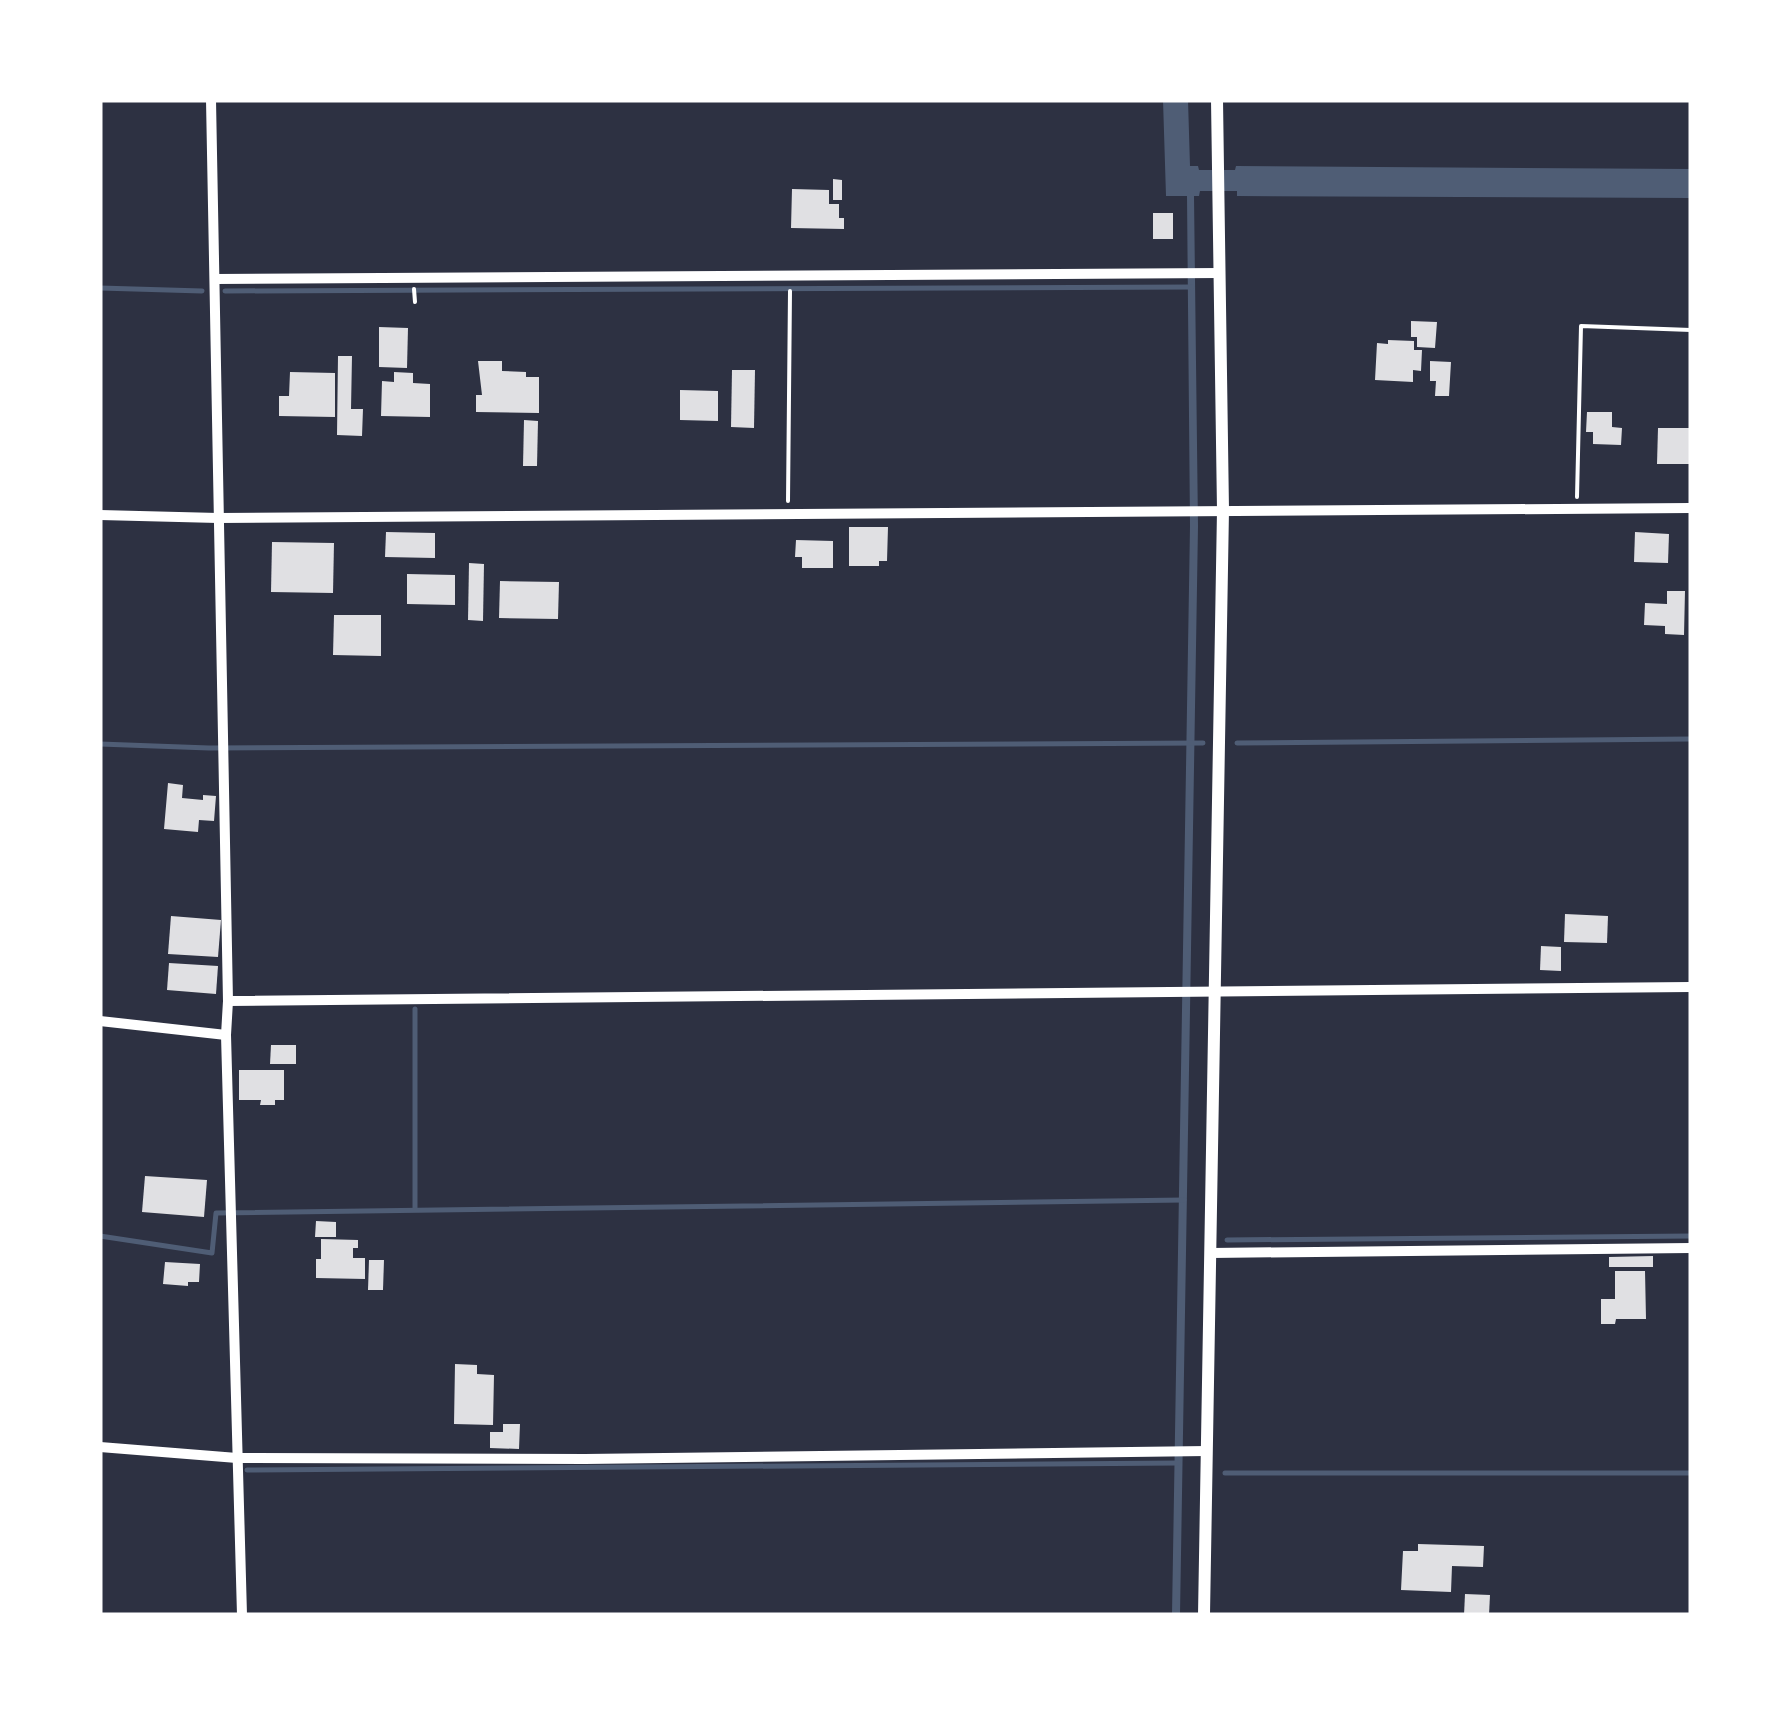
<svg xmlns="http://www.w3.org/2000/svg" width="1791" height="1715" font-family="Signika,sans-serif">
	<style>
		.water { fill: #4f5d75 }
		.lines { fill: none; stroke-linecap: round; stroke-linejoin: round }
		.stream { stroke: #4f5d75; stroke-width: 5 }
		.building { fill: #e0e0e3 }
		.path { stroke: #fff; stroke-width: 4 }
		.minor { stroke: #fff; stroke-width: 10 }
		.tertiary { stroke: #fff; stroke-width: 12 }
	</style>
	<rect width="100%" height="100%" fill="#2d3142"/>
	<polygon class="water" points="1163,100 1188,100 1190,166 1198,166 1199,170 1235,170 1236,166 1691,169 1691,198 1237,196 1237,191 1200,191 1199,196 1194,196 1198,526 1180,1615 1172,1615 1190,526 1187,196 1166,196"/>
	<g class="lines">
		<g class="stream">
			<polyline points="100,288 202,291"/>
			<polyline points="225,291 1192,287"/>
			<polyline points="1237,743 1691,739"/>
			<polyline points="100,744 209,748 1203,743"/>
			<polyline points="415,1009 415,1209"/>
			<polyline points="100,1236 212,1253 216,1213 1184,1200"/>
			<polyline points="1227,1240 1691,1236"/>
			<polyline points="247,1470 1178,1463"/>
			<polyline points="1225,1473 1691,1473"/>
		</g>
	</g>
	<g class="building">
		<polygon points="833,179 842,180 842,200 833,200"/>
		<polygon points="792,189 829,190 829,204 839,204 839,218 844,218 844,229 791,228"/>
		<rect x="1153" y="213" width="20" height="26"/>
		<polygon points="1411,321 1437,322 1435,348 1417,347 1417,337 1411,337"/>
		<polygon points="379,327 408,328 407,368 379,367"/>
		<polygon points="1388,340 1414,341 1414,350 1422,350 1421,371 1413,370 1413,382 1375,380 1377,343 1388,344"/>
		<polygon points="338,356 352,356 351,409 363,409 362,436 337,435"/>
		<polygon points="478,361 502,361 502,371 526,372 526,377 539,377 539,413 476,412 476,395 482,395"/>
		<polygon points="1430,361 1451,362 1449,396 1435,396 1436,381 1430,381"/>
		<polygon points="732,370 755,370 754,428 731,427"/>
		<polygon points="290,372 335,373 335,417 279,416 279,396 289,396"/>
		<polygon points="394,372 413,373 413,383 430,384 430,417 381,416 382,381 394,382"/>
		<polygon points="680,390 718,391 718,421 680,420"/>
		<polygon points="1587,412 1612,412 1612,427 1622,428 1621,445 1593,444 1593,432 1586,432"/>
		<polygon points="524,420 538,421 537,466 523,466"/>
		<polygon points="1658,428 1691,428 1691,464 1657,464"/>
		<polygon points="849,527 888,527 887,561 879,561 879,566 849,566"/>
		<polygon points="386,532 435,533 435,558 385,557"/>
		<polygon points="1635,532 1669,534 1668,563 1634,562"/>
		<polygon points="796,540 833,541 833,568 802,568 802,557 795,557"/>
		<polygon points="272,542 334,543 333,593 271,592"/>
		<polygon points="469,563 484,564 483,621 468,620"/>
		<polygon points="407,574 455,575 455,605 407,604"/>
		<polygon points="500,581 559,582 558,619 499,618"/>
		<polygon points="1667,591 1685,591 1684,635 1665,634 1665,626 1644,625 1645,603 1667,604"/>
		<polygon points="334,615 381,615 381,656 333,655"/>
		<polygon points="168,783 183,785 182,798 203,800 203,795 216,796 214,821 199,820 198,832 164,829"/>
		<polygon points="1565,914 1608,916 1607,943 1564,942"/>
		<polygon points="171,916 221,920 218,957 168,954"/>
		<polygon points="1541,946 1561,947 1561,971 1540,970"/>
		<polygon points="169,963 218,966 216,994 167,990"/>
		<polygon points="271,1045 296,1045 296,1064 270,1064"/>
		<polygon points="239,1070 284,1070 284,1100 275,1100 275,1105 260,1105 261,1100 239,1100"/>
		<polygon points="145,1176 207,1180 204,1217 142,1212"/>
		<polygon points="316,1221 336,1222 336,1237 315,1237"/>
		<polygon points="321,1239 358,1240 358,1248 353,1248 353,1258 365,1258 365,1279 316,1278 316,1259 321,1259"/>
		<polygon points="1653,1256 1653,1267 1609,1267 1609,1257"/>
		<polygon points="369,1260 384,1260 383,1290 368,1290"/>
		<polygon points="165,1262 200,1264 199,1282 188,1282 188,1286 163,1284"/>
		<polygon points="1615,1271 1645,1271 1646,1319 1616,1319 1615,1324 1601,1324 1601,1299 1615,1299"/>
		<polygon points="455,1364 477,1365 477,1374 494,1375 493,1425 454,1424"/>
		<polygon points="503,1424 520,1424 519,1449 490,1448 490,1432 503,1432"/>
		<polygon points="1418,1544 1484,1546 1483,1567 1452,1566 1451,1592 1401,1590 1403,1551 1418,1551"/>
		<polygon points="1465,1594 1490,1595 1489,1615 1464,1615"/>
	</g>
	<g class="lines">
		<g class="path">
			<polyline points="414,289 415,302"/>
			<polyline points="1577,497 1581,326 1691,330"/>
			<polyline points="788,501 790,291"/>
		</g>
		<g class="minor">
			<polyline points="211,100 228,1001 226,1035 242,1615"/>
			<polyline points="215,279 1220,273"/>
			<polyline points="100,515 218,518 1691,508"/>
			<polyline points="228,1001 1691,987"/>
			<polyline points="100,1021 226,1035"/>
			<polyline points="1211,1253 1691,1248"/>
			<polyline points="100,1447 237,1458 585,1459 1207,1451"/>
		</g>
		<polyline class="tertiary" points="1204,1615 1223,510 1217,100"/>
	</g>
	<rect width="1791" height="1715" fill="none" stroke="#ffffff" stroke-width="205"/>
</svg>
